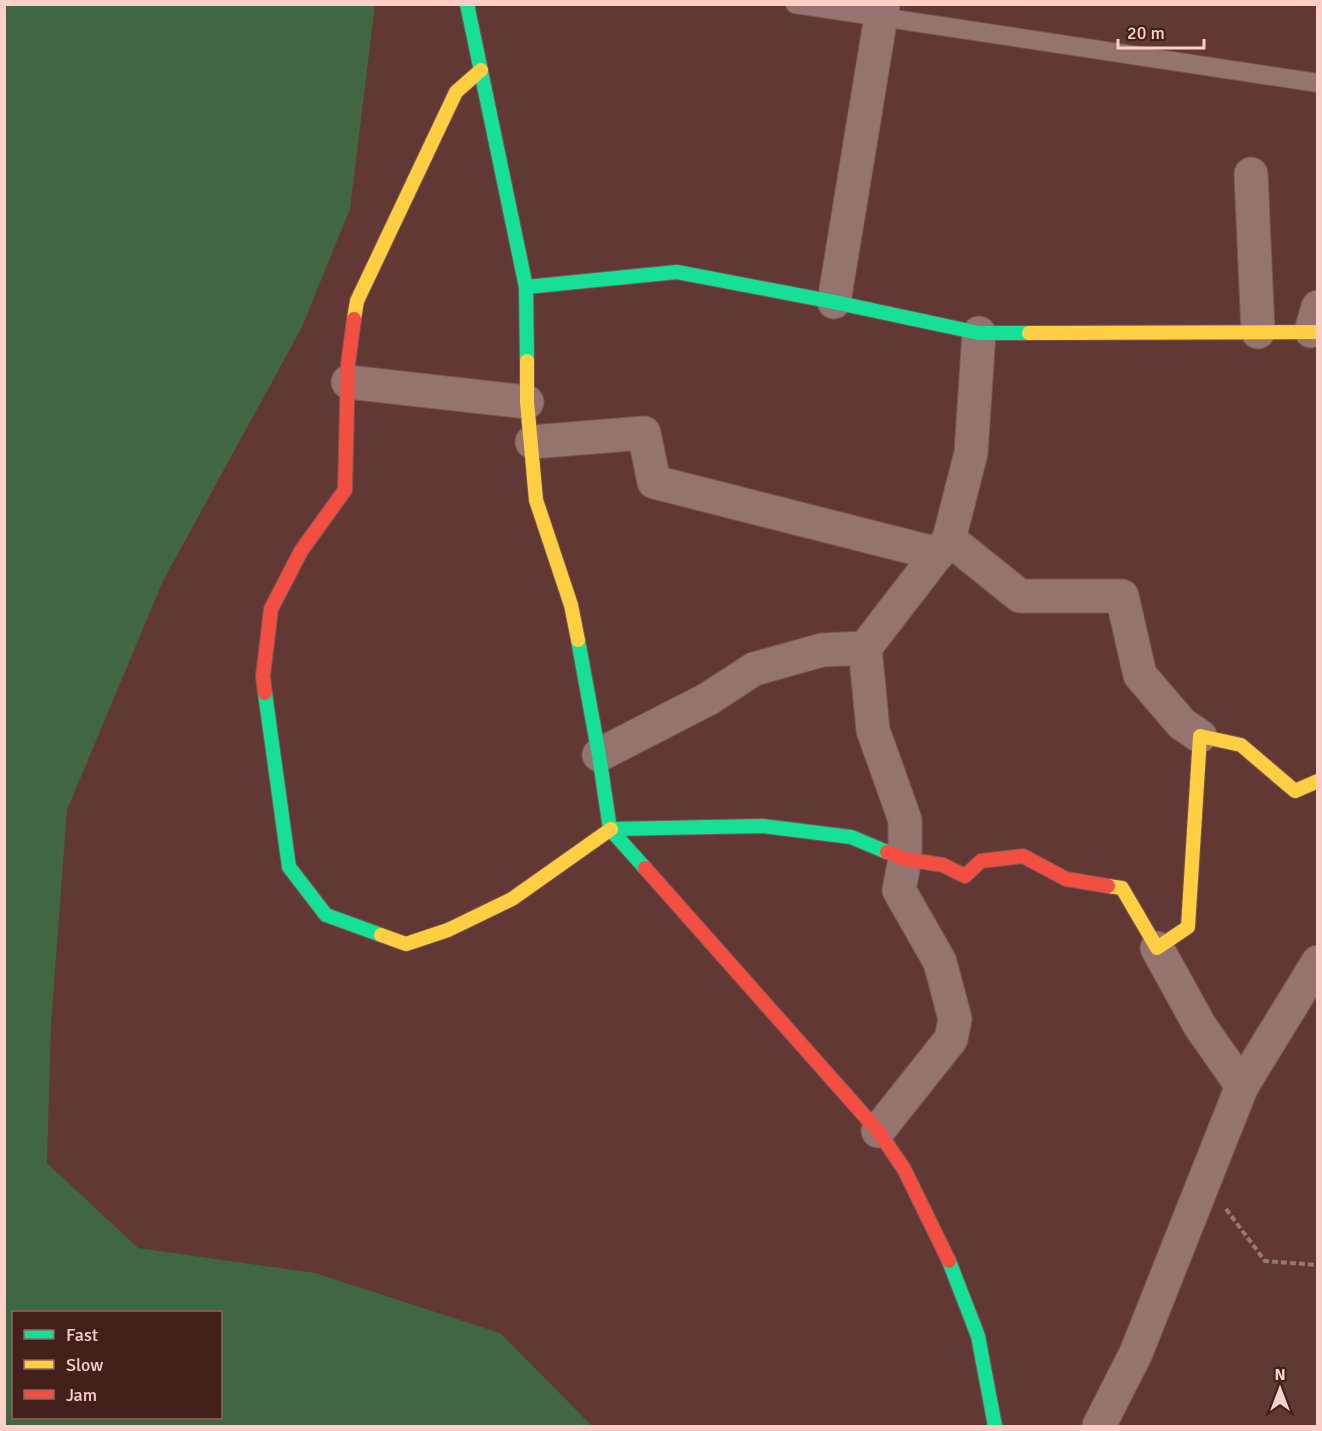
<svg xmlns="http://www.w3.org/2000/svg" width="1322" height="1431" font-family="Signika,sans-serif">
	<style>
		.green { fill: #406742; fill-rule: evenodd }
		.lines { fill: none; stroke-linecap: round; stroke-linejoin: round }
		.lane-casing { stroke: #7b5652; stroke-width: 20 }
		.street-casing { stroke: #7b5652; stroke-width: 35 }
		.fast-casing { stroke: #7b5652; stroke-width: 16 }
		.slow-casing { stroke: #7b5652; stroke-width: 16 }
		.jam-casing { stroke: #7b5652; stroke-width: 16 }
		.path { stroke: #967875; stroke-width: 4; stroke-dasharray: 6 3; stroke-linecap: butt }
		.lane { stroke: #957470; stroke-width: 18 }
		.street { stroke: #957470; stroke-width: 33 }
		.fast { stroke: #16e098; stroke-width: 14 }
		.slow { stroke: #ffcf43; stroke-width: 14 }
		.jam { stroke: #f24e42; stroke-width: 14 }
	</style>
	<rect width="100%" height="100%" fill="#623834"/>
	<path class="green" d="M5,4L375,5L350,209L302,327L163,581L67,810L51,1024L47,1163L138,1248L315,1273L500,1333L592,1426H5ZM14,1312H220V1418H14Z"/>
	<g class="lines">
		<defs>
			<polyline id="lane" points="795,4 1318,83"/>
			<g id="street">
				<polyline points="1251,174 1258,332"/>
				<polyline points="834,302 883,4"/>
				<polyline points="1311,331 1318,307"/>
				<polyline points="348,382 527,402"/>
				<polyline points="532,442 644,433 654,482 938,554"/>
				<polyline points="949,539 1020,596 1122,596 1140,675 1182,724 1200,736"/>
				<polyline points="599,755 708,699 754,669 822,650 865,648"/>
				<polyline points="1157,948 1200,1026 1242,1086"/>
				<polyline points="878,1131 951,1039 955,1019 940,962 899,890 905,859 905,820 873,730 865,648 949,539 971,453 979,333"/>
				<polyline points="1099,1426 1136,1353 1242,1086 1318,962"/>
			</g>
			<g id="fast">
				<polyline points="467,4 526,287 527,361"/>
				<polyline points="526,287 677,272 834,302 979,333 1029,333"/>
				<polyline points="578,640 599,755 610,829 645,868"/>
				<polyline points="265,693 289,867 326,915 381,935"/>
				<polyline points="611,829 762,826 851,837 887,852"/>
				<polyline points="949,1261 978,1336 995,1426"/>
			</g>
			<g id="slow">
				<polyline points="354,319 357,301 456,92 481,70"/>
				<polyline points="1029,333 1318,332"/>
				<polyline points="527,361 527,402 536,500 571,605 578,640"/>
				<polyline points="1108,886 1122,888 1157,948 1188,927 1200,736 1241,745 1295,791 1318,781"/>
				<polyline points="381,935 406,944 448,930 512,899 611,829"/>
			</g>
			<g id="jam">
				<polyline points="265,693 263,676 271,609 301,551 345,490 348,364 354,319"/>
				<polyline points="887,852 905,859 943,865 965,876 981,861 1023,856 1066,879 1108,886"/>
				<polyline points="645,868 878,1131 904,1169 949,1261"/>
			</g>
		</defs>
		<use href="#lane" class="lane-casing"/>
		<use href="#street" class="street-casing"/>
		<use href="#fast" class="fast-casing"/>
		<use href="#slow" class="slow-casing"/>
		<use href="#jam" class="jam-casing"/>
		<polyline class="path" points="1226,1209 1265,1261 1318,1265"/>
		<use href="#lane" class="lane"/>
		<use href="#street" class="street"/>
		<use href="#fast" class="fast"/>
		<use href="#slow" class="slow"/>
		<use href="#jam" class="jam"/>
	</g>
	<rect width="1322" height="1431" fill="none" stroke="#fecfc7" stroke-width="12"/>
	<rect x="12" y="1311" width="210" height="108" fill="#43201c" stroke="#8e6660" stroke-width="1.5"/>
	<rect x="24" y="1330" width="30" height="9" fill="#16e098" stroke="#8e6660" stroke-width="1.5"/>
	<text x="66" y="1341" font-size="18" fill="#fecfc7">Fast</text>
	<rect x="24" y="1360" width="30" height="9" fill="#ffcf43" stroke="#8e6660" stroke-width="1.5"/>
	<text x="66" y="1371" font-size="18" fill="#fecfc7">Slow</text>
	<rect x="24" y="1390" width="30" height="9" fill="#f24e42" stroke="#8e6660" stroke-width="1.5"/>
	<text x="66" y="1401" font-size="18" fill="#fecfc7">Jam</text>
	<g transform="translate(1280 1389)" stroke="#43201c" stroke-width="4.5" paint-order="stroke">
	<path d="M0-4.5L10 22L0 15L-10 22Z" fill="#fecfc7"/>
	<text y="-9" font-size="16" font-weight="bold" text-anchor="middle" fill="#fecfc7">N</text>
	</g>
	<path d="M1118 39v9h86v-9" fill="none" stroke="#fecfc7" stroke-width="3"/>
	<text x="1127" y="39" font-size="18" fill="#fecfc7" stroke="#43201c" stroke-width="4.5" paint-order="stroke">20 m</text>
</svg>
